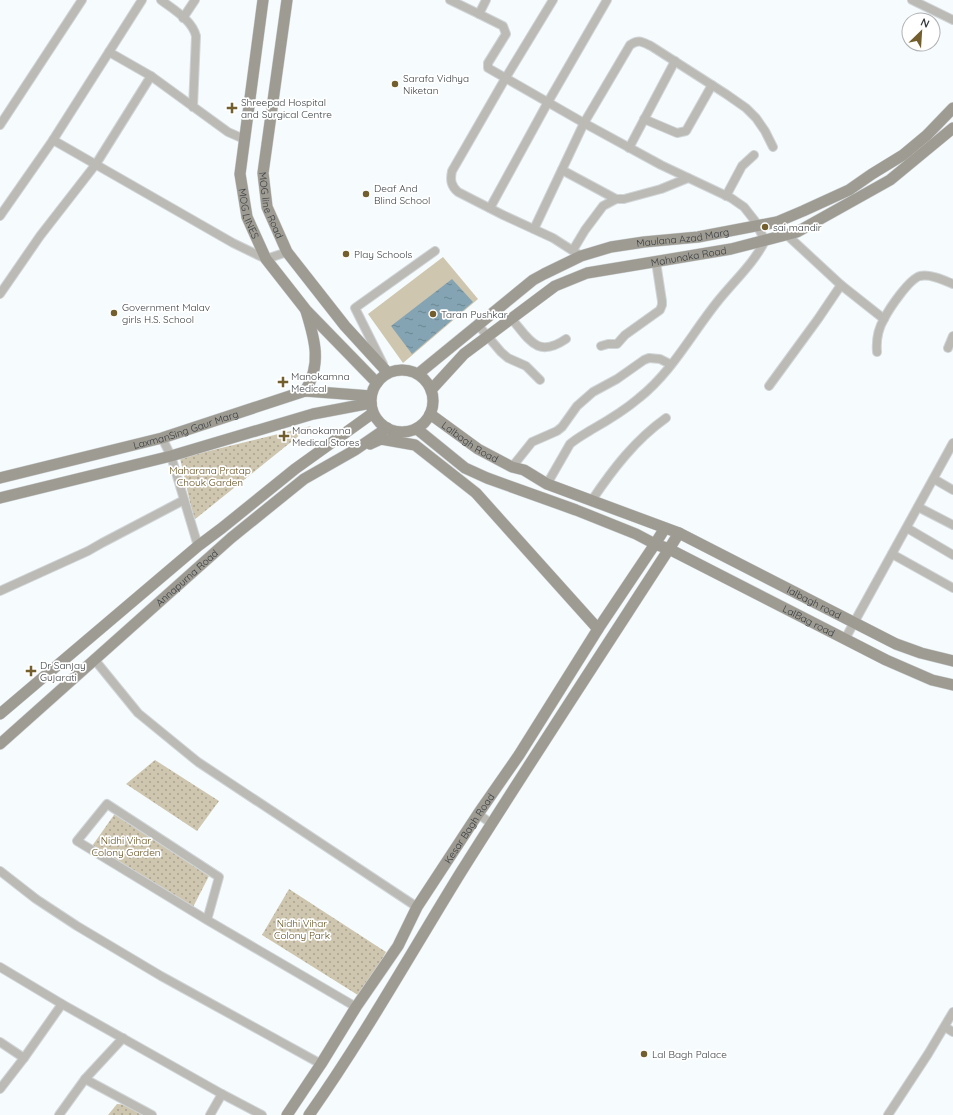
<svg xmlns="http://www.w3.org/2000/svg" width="953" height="1115" font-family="Quicksand,sans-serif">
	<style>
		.park { fill: url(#park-dots) }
		.garden { fill: #cfc6af }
		.water { fill: url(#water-ripples) }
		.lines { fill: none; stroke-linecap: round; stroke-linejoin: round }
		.street-casing { stroke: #d0d5d8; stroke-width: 10 }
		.secondary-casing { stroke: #d0d5d8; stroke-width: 12 }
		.street { stroke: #bcbab5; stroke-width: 8 }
		.secondary { stroke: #9e9b93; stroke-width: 11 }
		.poi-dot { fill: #735f2e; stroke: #fff; stroke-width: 1.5 }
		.labels { text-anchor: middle; stroke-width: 3.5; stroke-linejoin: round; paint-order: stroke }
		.poi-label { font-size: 10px; fill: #383d40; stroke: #fff; text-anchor: start }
		.street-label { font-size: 10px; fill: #383d40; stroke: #fff }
		.park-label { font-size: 10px; fill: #614d1c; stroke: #fff }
	</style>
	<defs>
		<pattern id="park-dots" width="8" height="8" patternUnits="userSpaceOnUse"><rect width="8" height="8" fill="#cfc6af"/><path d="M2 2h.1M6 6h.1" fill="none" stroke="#a9a290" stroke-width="1.8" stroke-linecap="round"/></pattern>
		<pattern id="water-ripples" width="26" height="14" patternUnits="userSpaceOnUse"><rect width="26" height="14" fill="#84a4b3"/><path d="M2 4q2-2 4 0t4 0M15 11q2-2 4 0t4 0" fill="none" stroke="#6d8793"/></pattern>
	</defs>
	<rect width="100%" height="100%" fill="#f6fbfe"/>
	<g class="park">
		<polygon points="311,426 194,520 180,458"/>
		<polygon points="155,760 219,801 197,831 126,784"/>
		<polygon points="116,812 210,874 191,911 90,849"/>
		<polygon points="289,889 386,952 361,997 262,935"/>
		<polygon points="117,1104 130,1105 148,1115 108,1115"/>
	</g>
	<polygon class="garden" points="443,257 478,299 403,363 368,314"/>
	<polygon class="water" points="452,279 473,302 412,354 391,326"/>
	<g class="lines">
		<defs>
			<g id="street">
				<path d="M161,0C174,10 192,20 196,36L193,107"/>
				<polyline points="450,0 479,14 486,0"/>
				<path d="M553,0L505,79L452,171C450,180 451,186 458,192L503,215L553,238L581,256"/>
				<polyline points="912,0 953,20"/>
				<path d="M479,14L503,26L506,34L488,63V68L584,123L661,165L731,198L744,207L755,221L765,241C753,264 735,280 718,301C692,333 672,372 639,398C625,410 607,421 591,430C583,435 577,438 570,444L547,484"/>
				<polyline points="183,18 195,0"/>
				<polyline points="109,52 151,76 228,132 244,139"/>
				<polyline points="644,119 677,133 686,131 712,85"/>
				<polyline points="0,125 82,0"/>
				<polyline points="53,140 233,243 266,259 287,252"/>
				<polyline points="629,148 675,61"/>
				<polyline points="562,170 616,199"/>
				<polyline points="726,196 742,166 754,155"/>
				<polyline points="490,208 548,102 607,0"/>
				<polyline points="0,216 53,140 142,0"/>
				<path d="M534,229L584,123L630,45C639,39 642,42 651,46L726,94L746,108L756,118L765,131L773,147"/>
				<polyline points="787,235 841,285 884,319"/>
				<polyline points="573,250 585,230 603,206 616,199 624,199 661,189 688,178"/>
				<polyline points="0,294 40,236 96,164 151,76"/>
				<path d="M511,318C529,339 537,359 566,339"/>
				<polyline points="478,325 501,352 508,358 526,366 540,380"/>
				<polyline points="601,346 608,344 617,344 625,335 660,310 662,305 662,301 656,262"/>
				<polyline points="948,348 953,336"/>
				<path d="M877,352C876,340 878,329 884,319C889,309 909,279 920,276C931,274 943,280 953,284"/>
				<polyline points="383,364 355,308 435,251"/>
				<polyline points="769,386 818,319 841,285"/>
				<polyline points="162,438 171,456 198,546"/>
				<polyline points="512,467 532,442 557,431 562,427 577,406 593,392 617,379 644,360 649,358 660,359 670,364"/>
				<polyline points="934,479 953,490"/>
				<path d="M592,500C613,469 635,440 666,418"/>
				<polyline points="918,507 953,525"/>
				<polyline points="907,528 953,555"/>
				<polyline points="892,554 953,588"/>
				<polyline points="0,591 88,551 102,543 184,500"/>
				<polyline points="845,639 953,443"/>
				<polyline points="94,659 138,713 198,762 417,907"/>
				<polyline points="478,814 492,824"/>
				<polyline points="0,871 36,899 77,926 161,976 321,1064"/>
				<polyline points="207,920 219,877 107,804 77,841 207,920 356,1007"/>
				<polyline points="0,967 62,1004 222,1094 262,1115"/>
				<polyline points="945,1027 953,1032"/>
				<polyline points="0,1042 24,1058"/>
				<polyline points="85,1079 152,1115"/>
				<polyline points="0,1089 24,1058 62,1004"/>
				<polyline points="59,1115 85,1079 123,1038"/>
				<polyline points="210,1115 222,1094"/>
				<polyline points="888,1115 928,1054 953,1012"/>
			</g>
			<g id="secondary">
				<path id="s1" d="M263,0L240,174L247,217L266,259L306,310L377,383"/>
				<path id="s2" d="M287,0L263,173L267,207L287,252L345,326L388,373"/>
				<circle cx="402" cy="401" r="31"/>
				<path id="s3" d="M418,374L533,280L544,274L581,256L611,247L644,242L698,237L777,222L803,211L849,190L872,174L903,155L927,135L953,108"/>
				<path id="s4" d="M431,390L464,354L555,286L587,273L731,249L797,232L890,180L953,128"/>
				<path d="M305,391C322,365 315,340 306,311"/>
				<path id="s5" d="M430,414L478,449L512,467L524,470L547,484L679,533L669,549L655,544L665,528"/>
				<polyline points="370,444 381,439 415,445 476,493 598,629"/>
				<path id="s6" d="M0,478L162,438L305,391L371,396"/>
				<polyline points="0,498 171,456 313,414 371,403"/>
				<path id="s7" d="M679,533L896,644L921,653L953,661"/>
				<polyline points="0,714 198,546 222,528 295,469 373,413"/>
				<path id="s8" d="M0,744L231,538L304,479L355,450L387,428"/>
				<path id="s9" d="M287,1115L321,1064L356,1007L398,946L417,907L478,814L519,755L598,629L655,544L636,534L576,510L487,478L465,468L417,429"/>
				<path id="s10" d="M309,1115C364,1037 411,953 461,872C529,764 599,657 669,549L886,660L932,680L953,685"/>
			</g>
		</defs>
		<use href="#street" class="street-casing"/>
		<use href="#secondary" class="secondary-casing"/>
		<use href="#street" class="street"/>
		<use href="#secondary" class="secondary"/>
	</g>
	<g class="poi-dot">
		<circle cx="395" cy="84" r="4"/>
		<path d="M230 102h4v4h4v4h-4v4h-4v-4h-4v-4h4z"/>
		<circle cx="366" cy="194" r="4"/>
		<circle cx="765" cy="227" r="4"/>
		<circle cx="346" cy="254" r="4"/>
		<circle cx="114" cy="313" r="4"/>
		<circle cx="433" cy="314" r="4"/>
		<path d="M281 376h4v4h4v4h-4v4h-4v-4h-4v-4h4z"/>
		<path d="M282 430h4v4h4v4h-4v4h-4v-4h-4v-4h4z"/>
		<path d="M29 665h4v4h4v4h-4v4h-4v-4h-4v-4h4z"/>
		<circle cx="644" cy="1054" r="4"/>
	</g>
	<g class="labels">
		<g class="poi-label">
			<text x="403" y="82">Sarafa Vidhya<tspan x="403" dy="12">Niketan</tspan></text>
			<text x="241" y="106">Shreepad Hospital<tspan x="241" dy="12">and Surgical Centre</tspan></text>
			<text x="374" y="192">Deaf And<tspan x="374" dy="12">Blind School</tspan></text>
			<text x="773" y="231">sai mandir</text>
			<text x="354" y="258">Play Schools</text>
			<text x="122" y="311">Government Malav<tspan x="122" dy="12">girls H.S. School</tspan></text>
			<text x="441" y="318">Taran Pushkar</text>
			<text x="291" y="380">Manokamna<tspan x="291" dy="12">Medical</tspan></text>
			<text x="292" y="434">Manokamna<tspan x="292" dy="12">Medical Stores</tspan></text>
			<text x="40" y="669">Dr Sanjay<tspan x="40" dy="12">Gujarati</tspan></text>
			<text x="652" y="1058">Lal Bagh Palace</text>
		</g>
		<g class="street-label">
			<text dy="4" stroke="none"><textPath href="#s2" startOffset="208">MOG line Road</textPath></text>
			<text dy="4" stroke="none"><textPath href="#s1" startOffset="216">MOG LINES</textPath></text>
			<text dy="4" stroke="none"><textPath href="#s3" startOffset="306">Maulana Azad Marg</textPath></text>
			<text dy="4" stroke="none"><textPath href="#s4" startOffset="300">Mahunaka Road</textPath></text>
			<text dy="4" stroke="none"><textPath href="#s6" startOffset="192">LaxmanSing Gaur Marg</textPath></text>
			<text dy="4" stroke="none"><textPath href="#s5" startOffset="49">Lalbagh Road</textPath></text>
			<text dy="4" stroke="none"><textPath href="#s8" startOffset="250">Annapurna Road</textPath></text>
			<text dy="4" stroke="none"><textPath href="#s7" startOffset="152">lalbagh road</textPath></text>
			<text dy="4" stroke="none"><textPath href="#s10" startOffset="828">LalBag road</textPath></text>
			<text dy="4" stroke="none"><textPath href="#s9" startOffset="340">Kesar Bagh Road</textPath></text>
		</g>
		<g class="park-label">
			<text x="210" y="474">Maharana Pratap<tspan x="210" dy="12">Chouk Garden</tspan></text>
			<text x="126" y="844">Nidhi Vihar<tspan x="126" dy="12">Colony Garden</tspan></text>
			<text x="302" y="927">Nidhi Vihar<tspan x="302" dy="12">Colony Park</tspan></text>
		</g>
	</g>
	<g transform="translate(921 32) rotate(25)"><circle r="19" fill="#ffffff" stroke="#afb1b3"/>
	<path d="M0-3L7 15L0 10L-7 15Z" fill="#735f2e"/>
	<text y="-6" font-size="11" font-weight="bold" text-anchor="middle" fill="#383d40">N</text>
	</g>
</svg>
